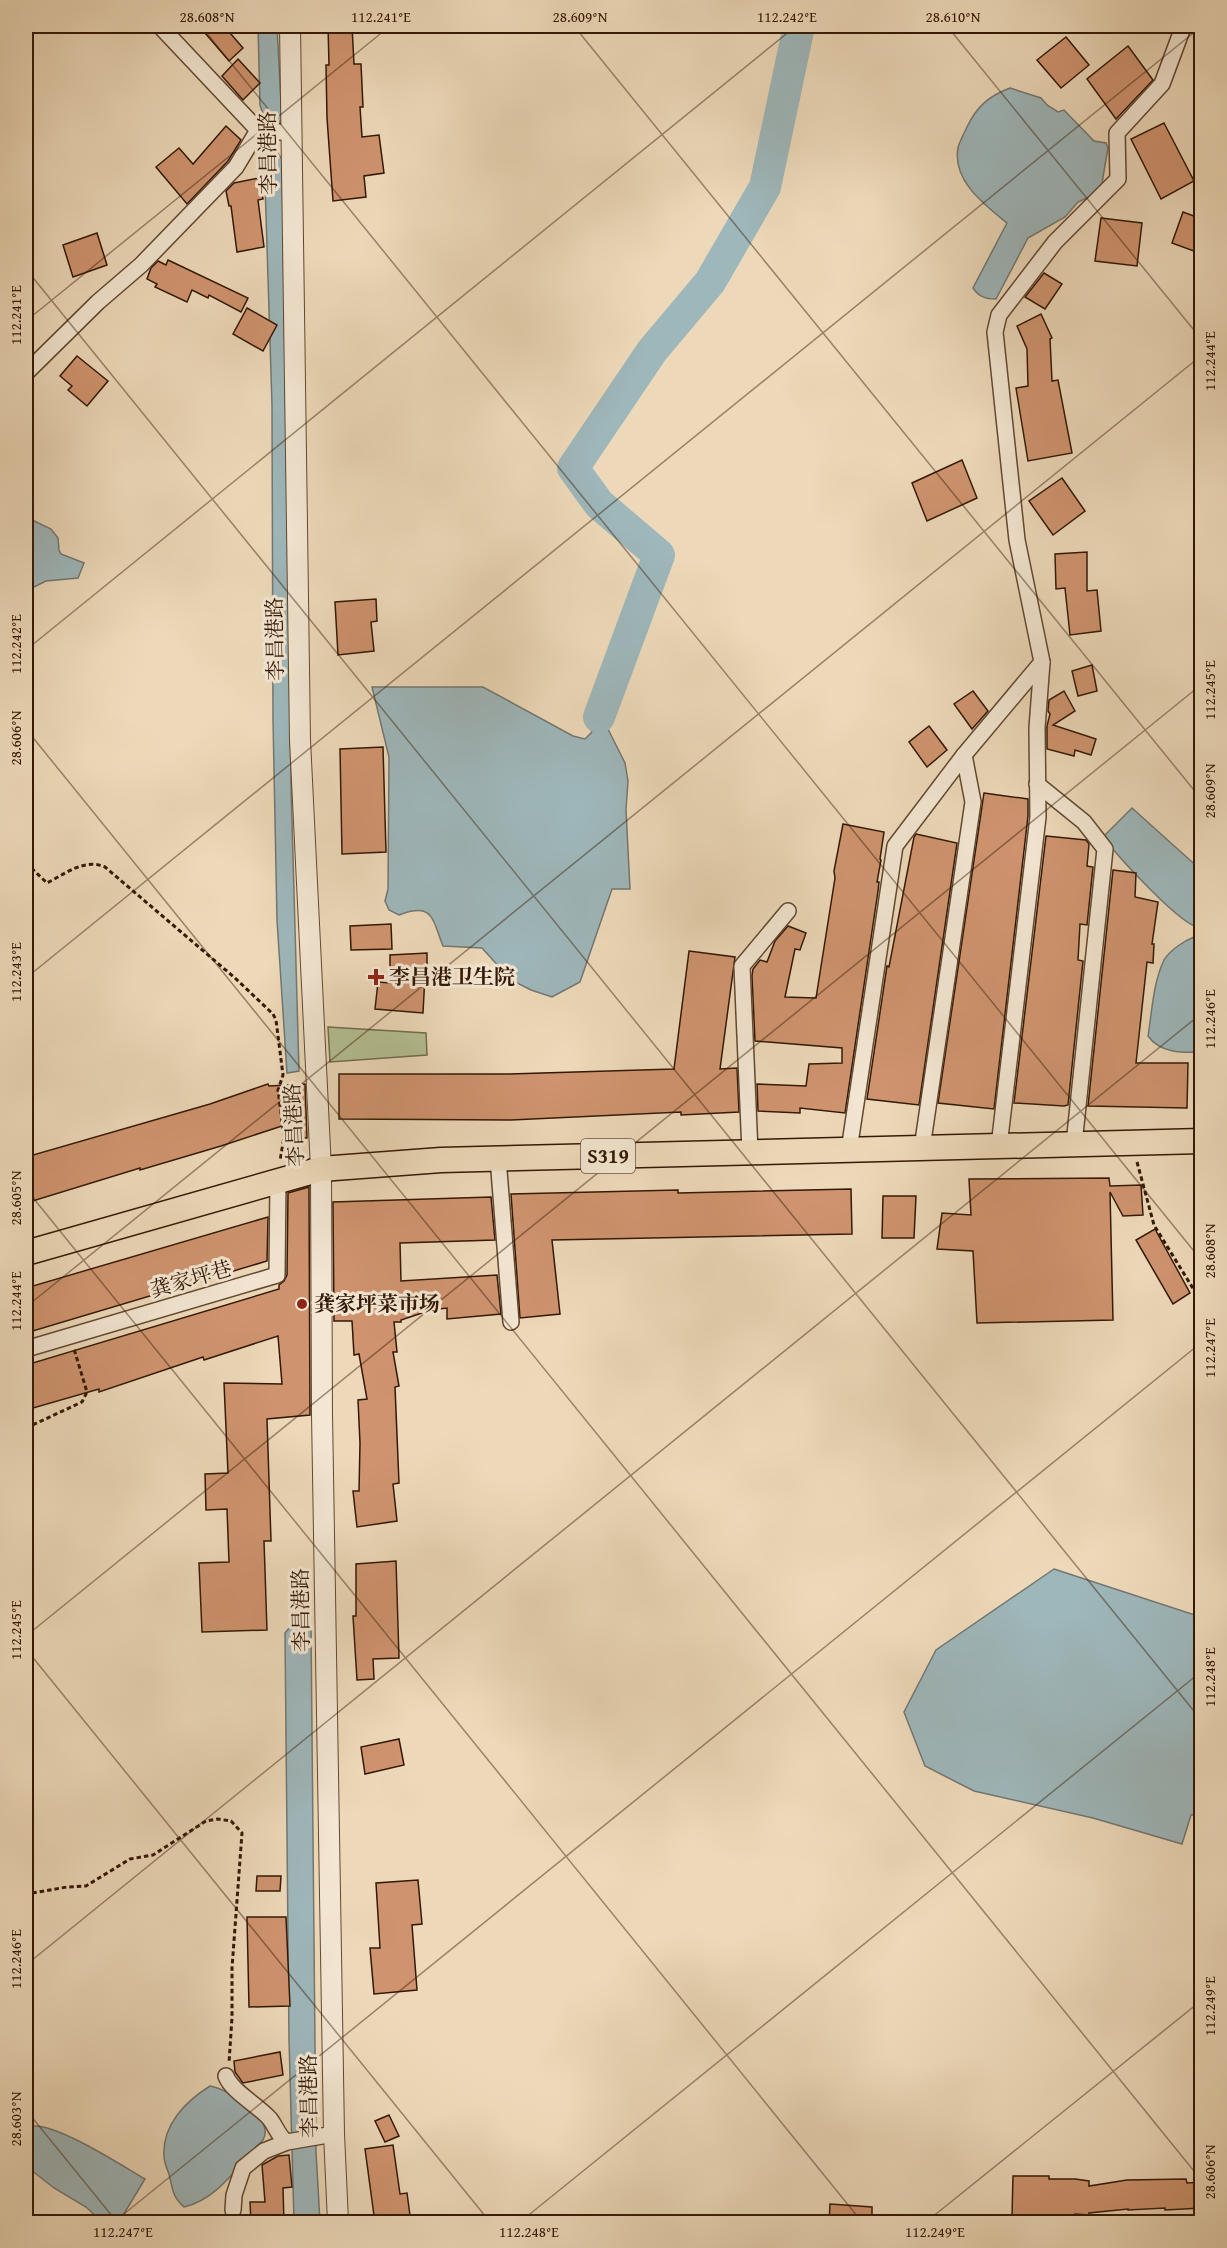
<svg xmlns="http://www.w3.org/2000/svg" width="1227" height="2248" font-family="'Gentium Book Plus','Noto Serif SC',serif">
	<style>
		.green { fill: #b4c092; stroke: #746c4c; stroke-width: 1.5 }
		.water { fill: #9eb7bb; stroke: #737772; stroke-width: 1.5 }
		.lines { fill: none; stroke-linecap: round; stroke-linejoin: round }
		.river { stroke: #9eb7bb; stroke-width: 32 }
		.building { fill: #cf946f; stroke: #331805; stroke-width: 1.5 }
		.minor-casing { stroke: #624832; stroke-width: 18 }
		.tertiary-casing { stroke: #624832; stroke-width: 22 }
		.primary-casing { stroke: #331805; stroke-width: 27 }
		.path { stroke: #331805; stroke-width: 3; stroke-dasharray: 4.5 3; stroke-linecap: butt }
		.minor { stroke: #f3e6d2; stroke-width: 15 }
		.tertiary { stroke: #f3e6d2; stroke-width: 20 }
		.primary { stroke: #edd9b9; stroke-width: 24 }
		.ticks { fill: none; stroke: #331805; stroke-width: 1.5; stroke-opacity: 0.45 }
		.poi-dot { fill: #8f2418; stroke: #f3e6d2; stroke-width: 2 }
		.labels { text-anchor: middle; stroke-width: 6; stroke-linejoin: round; paint-order: stroke }
		.shield { fill: #f3e6d2; stroke: #6d5642; stroke-width: 1.5 }
		.shield-label { font-size: 20px; font-weight: bold; fill: #331805 }
		.street-label { font-size: 21px; fill: #331805; stroke: #f3e6d2 }
		.poi-label { font-size: 21px; font-weight: bold; fill: #331805; stroke: #f3e6d2; text-anchor: start }
		.neatline { fill: none; stroke: #331805; stroke-width: 2 }
		.ticks-label { font-size: 15px; text-anchor: middle; fill: #331805 }
	</style>
	<rect width="100%" height="100%" fill="#edd9b9"/>
	<filter id="stains"><feTurbulence type="fractalNoise" baseFrequency=".00333" numOctaves="4"/><feColorMatrix values="0 0 0 0 .2 0 0 0 0 .09 0 0 0 0 .02 0 0 0 .5 -.17"/></filter>
	<radialGradient id="worn" r=".72"><stop offset=".6" stop-color="#630" stop-opacity="0"/><stop offset="1" stop-color="#630" stop-opacity=".3"/></radialGradient>
	<polygon class="green" points="328,1027 426,1033 427,1055 330,1062"/>
	<g class="water">
		<polygon points="258,26 277,26 282,122 264,117 260,105"/>
		<path d="M1010,88L1041,98L1047,105L1058,112L1064,110L1094,141L1106,143L1108,148L1101,189L1095,194L1078,202L1065,217L1028,238L996,299C986,299 979,297 973,288L1007,223C985,205 952,181 958,148C959,142 964,134 967,127C977,106 989,96 1010,88Z"/>
		<polygon points="269,148 277,152 282,159 291,785 299,1071 287,1073 277,920 273,720 272,405 264,151"/>
		<polygon points="26,517 51,529 58,538 59,550 61,554 84,563 78,578 46,581 26,591"/>
		<path d="M372,687H483L573,736L585,739L591,733L602,712L607,727L625,763L628,781L626,810L630,889H612L580,982L552,997L531,990L511,980L482,948L443,946C432,918 433,902 399,915L389,910L385,901L388,889L389,757Z"/>
		<path d="M1132,808L1201,870V928C1182,928 1117,855 1103,837Z"/>
		<path d="M1194,937L1201,938V1052C1182,1053 1160,1053 1148,1036C1152,1012 1153,983 1164,960C1170,950 1184,941 1194,937Z"/>
		<polygon points="1054,1569 1201,1617 1201,1814 1191,1815 1182,1844 1093,1818 974,1791 925,1766 904,1712 936,1650"/>
		<polygon points="290,1627 311,1627 316,2152 320,2222 294,2222 289,2040 285,1633"/>
		<path d="M210,2086C230,2089 286,2125 257,2146C236,2169 216,2200 184,2207C172,2196 173,2190 169,2174C167,2169 164,2162 164,2156C162,2125 186,2101 210,2086Z"/>
		<path d="M34,2126C59,2125 121,2165 145,2179L119,2222H102L86,2207L54,2188L26,2166V2134Z"/>
	</g>
	<g class="lines">
		<polyline class="river" points="599,717 659,555 599,504 573,468 652,351 710,282 765,187 799,26"/>
	</g>
	<g class="building">
		<polygon points="199,26 224,26 243,48 229,61"/>
		<polygon points="328,26 352,26 354,64 361,64 363,107 360,107 362,137 379,135 384,173 364,176 366,197 333,201 327,118 326,65 329,65"/>
		<polygon points="1066,37 1089,65 1061,88 1037,60"/>
		<polygon points="1128,46 1153,80 1116,119 1087,79"/>
		<polygon points="238,59 260,83 243,100 222,76"/>
		<polygon points="1164,123 1194,181 1161,199 1131,139"/>
		<polygon points="226,126 241,140 228,161 187,204 156,167 179,148 193,164"/>
		<polygon points="259,178 263,199 258,200 264,247 237,252 231,206 229,206 226,191 234,183"/>
		<polygon points="1183,212 1202,219 1202,254 1172,243"/>
		<polygon points="1101,218 1142,223 1137,266 1095,261"/>
		<polygon points="97,233 107,265 73,277 63,245"/>
		<polygon points="168,260 248,298 241,312 209,295 208,298 192,290 187,302 155,287 157,284 147,279 151,268 158,261 166,265"/>
		<polygon points="1044,273 1062,284 1045,309 1025,297"/>
		<polygon points="247,308 277,325 263,351 233,334"/>
		<polygon points="1041,314 1052,338 1050,339 1052,381 1058,380 1072,453 1028,461 1016,388 1028,386 1027,349 1017,326"/>
		<polygon points="77,356 108,381 87,406 68,390 72,386 60,376"/>
		<polygon points="962,460 977,498 927,521 912,483"/>
		<polygon points="1062,478 1085,511 1053,535 1029,501"/>
		<polygon points="1087,552 1087,591 1097,590 1101,631 1070,635 1065,588 1056,589 1055,554"/>
		<polygon points="376,599 377,621 371,622 374,651 338,655 335,602"/>
		<polygon points="1092,665 1097,691 1078,696 1072,671"/>
		<polygon points="973,691 988,711 972,729 954,704"/>
		<polygon points="1064,691 1075,711 1053,725 1096,739 1091,755 1075,750 1074,756 1047,749 1047,726 1050,714 1048,711 1049,700"/>
		<polygon points="929,726 947,750 927,767 909,742"/>
		<polygon points="383,747 386,852 342,854 340,749"/>
		<polygon points="984,793 1028,799 1028,816 994,1109 938,1103"/>
		<polygon points="843,824 884,832 880,859 881,860 877,882 879,882 878,891 845,1113 800,1108 800,1113 758,1111 757,1084 806,1086 809,1064 842,1063 842,1048 755,1041 752,976 753,969 760,960 767,962 775,941 788,926 806,933 800,950 795,949 785,997 816,998 835,878 834,871"/>
		<polygon points="916,834 957,843 919,1105 867,1099 887,966 889,967 914,837"/>
		<polygon points="1046,836 1086,840 1089,844 1087,866 1093,867 1087,925 1080,924 1078,960 1083,961 1068,1105 1064,1106 1014,1103"/>
		<polygon points="1113,870 1136,873 1135,897 1158,902 1152,944 1154,944 1153,963 1147,962 1136,1063 1188,1063 1187,1108 1088,1106"/>
		<polygon points="391,924 392,949 351,950 350,926"/>
		<polygon points="689,951 735,957 720,1069 737,1068 739,1112 681,1115 681,1112 511,1120 339,1119 339,1074 509,1074 674,1069"/>
		<polygon points="427,953 427,975 425,975 423,1013 375,1009 378,982 390,983 390,955"/>
		<polygon points="268,1084 269,1086 305,1084 307,1138 289,1137 288,1124 221,1146 140,1170 140,1168 26,1203 26,1157 210,1104"/>
		<polygon points="1109,1178 1110,1186 1141,1185 1143,1215 1123,1216 1110,1192 1113,1320 977,1323 973,1251 937,1249 942,1213 971,1215 969,1179"/>
		<polygon points="309,1187 310,1415 267,1419 271,1541 264,1541 267,1630 202,1632 199,1563 229,1562 227,1509 206,1510 205,1474 228,1473 224,1383 282,1384 278,1336 204,1360 203,1357 99,1392 99,1389 26,1410 26,1365 279,1289 279,1285 284,1281 287,1275 288,1193"/>
		<polygon points="851,1189 852,1234 552,1240 560,1314 520,1318 511,1194 678,1190 678,1193"/>
		<polygon points="883,1196 916,1196 914,1238 882,1238"/>
		<polygon points="491,1197 495,1240 400,1243 401,1281 497,1275 501,1314 447,1319 447,1308 431,1310 401,1320 401,1322 394,1322 397,1352 393,1352 399,1386 395,1387 399,1483 393,1484 397,1521 357,1527 353,1491 359,1491 360,1443 358,1400 367,1399 359,1354 354,1355 352,1321 334,1321 333,1202"/>
		<polygon points="268,1217 267,1261 26,1333 26,1288"/>
		<polygon points="1155,1229 1190,1293 1173,1304 1136,1240"/>
		<polygon points="396,1561 399,1658 373,1659 374,1679 357,1680 353,1616 356,1616 356,1564"/>
		<polygon points="399,1739 404,1765 365,1774 361,1747"/>
		<polygon points="257,1876 281,1876 280,1891 256,1891"/>
		<polygon points="418,1880 422,1924 412,1925 417,1990 374,1994 370,1948 380,1948 376,1883"/>
		<polygon points="247,1917 286,1917 290,2006 249,2007"/>
		<polygon points="280,2052 283,2075 243,2083 235,2072 234,2061"/>
		<polygon points="389,2115 399,2136 385,2142 375,2121"/>
		<polygon points="393,2145 400,2194 407,2193 411,2223 375,2223 365,2149"/>
		<polygon points="289,2155 292,2187 283,2188 284,2223 251,2223 250,2202 265,2202 262,2165 278,2156"/>
		<polygon points="1013,2176 1049,2176 1049,2179 1075,2179 1089,2181 1089,2186 1127,2180 1186,2179 1187,2183 1202,2182 1202,2208 1165,2210 1165,2208 1128,2210 1128,2209 1089,2213 1089,2215 1075,2214 1075,2216 1012,2216"/>
		<polygon points="830,2204 872,2207 872,2223 829,2223"/>
	</g>
	<g class="lines">
		<defs>
			<g id="minor">
				<polyline points="160,26 258,130 292,133"/>
				<polyline points="26,373 98,302 141,265 236,167 258,130"/>
				<polyline points="1037,784 1084,822 1105,849 1074,1144"/>
				<polyline points="999,1146 1038,817 1037,728 1042,662"/>
				<polyline points="922,1148 973,802 964,755"/>
				<polyline points="849,1150 895,846 964,755 1042,662 1017,540 995,332 999,315 1055,242 1118,179 1117,133 1162,84 1182,30 1181,26"/>
				<polyline points="750,1152 742,966 788,911"/>
				<polyline points="498,1158 511,1322"/>
				<polyline points="26,1349 277,1275 278,1181"/>
				<path d="M226,2076C232,2092 258,2105 270,2119C276,2127 278,2135 286,2142"/>
				<polyline points="233,2210 234,2195 243,2168 264,2151 287,2142 334,2134"/>
			</g>
			<polyline id="tertiary" points="290,26 300,740 321,1169 322,1414 334,2134 338,2222"/>
			<polyline id="primary" points="26,1253 321,1169 441,1160 1202,1141"/>
		</defs>
		<use href="#minor" class="minor-casing"/>
		<use href="#tertiary" class="tertiary-casing"/>
		<use href="#primary" class="primary-casing"/>
		<g class="path">
			<path d="M26,863L47,883C65,874 84,858 105,867L235,978L273,1014L276,1020L283,1075L278,1090L284,1137L280,1161"/>
			<polyline points="1137,1162 1154,1225 1202,1303"/>
			<polyline points="26,1428 82,1402 87,1392 74,1349"/>
			<polyline points="26,1897 32,1893 67,1887 86,1886 130,1859 153,1855 206,1821 218,1819 231,1821 242,1833 232,1968 232,2017 229,2063"/>
		</g>
		<use href="#minor" class="minor"/>
		<use href="#tertiary" class="tertiary"/>
		<use href="#primary" class="primary"/>
	</g>
	<path class="ticks" d="M201,26L1202,1261M574,26L1202,800M947,26L1202,340M26,269L1202,1721M26,321L390,26M26,650L796,26M26,729L1202,2181M26,978L1202,26M26,1189L862,2222M26,1307L1202,355M26,1636L1202,684M26,1649L490,2222M26,1965L1202,1013M26,2110L117,2222M114,2222L1202,1342M520,2222L1202,1671M926,2222L1202,2000"/>
	<g class="poi-dot">
		<path d="M373 968h6v6h6v6h-6v6h-6v-6h-6v-6h6z"/>
		<circle cx="302" cy="1304" r="6"/>
	</g>
	<g class="labels">
		<rect class="shield" x="581" y="1139" width="54" height="34" rx="4.5"/>
		<g class="shield-label">
			<text x="608" y="1163">S319</text>
		</g>
		<g class="street-label">
			<text transform="translate(268 153) rotate(-91)" y="7">李昌港路</text>
			<text transform="translate(275 639) rotate(-91)" y="7">李昌港路</text>
			<text transform="translate(294 1125) rotate(-93)" y="7">李昌港路</text>
			<text transform="translate(191 1279) rotate(-16)" y="7">龚家坪巷</text>
			<text transform="translate(301 1610) rotate(-91)" y="7">李昌港路</text>
			<text transform="translate(309 2096) rotate(-91)" y="7">李昌港路</text>
		</g>
		<g class="poi-label">
			<text x="389" y="984">李昌港卫生院</text>
			<text x="314" y="1311">龚家坪菜市场</text>
		</g>
	</g>
	<rect width="1227" height="2248" fill="none" stroke="#edd9b9" stroke-width="66"/>
	<rect x="33" y="33" width="1161" height="2182" class="neatline"/>
	<g class="ticks-label">
		<text x="207" y="22">28.608°N</text>
		<text x="381" y="22">112.241°E</text>
		<text x="580" y="22">28.609°N</text>
		<text x="787" y="22">112.242°E</text>
		<text x="953" y="22">28.610°N</text>
		<text transform="translate(16 315) rotate(-90)" y="5">112.241°E</text>
		<text transform="translate(1210 361) rotate(-90)" y="5">112.244°E</text>
		<text transform="translate(16 644) rotate(-90)" y="5">112.242°E</text>
		<text transform="translate(1210 690) rotate(-90)" y="5">112.245°E</text>
		<text transform="translate(16 738) rotate(-90)" y="5">28.606°N</text>
		<text transform="translate(1210 791) rotate(-90)" y="5">28.609°N</text>
		<text transform="translate(16 972) rotate(-90)" y="5">112.243°E</text>
		<text transform="translate(1210 1019) rotate(-90)" y="5">112.246°E</text>
		<text transform="translate(16 1198) rotate(-90)" y="5">28.605°N</text>
		<text transform="translate(1210 1251) rotate(-90)" y="5">28.608°N</text>
		<text transform="translate(16 1301) rotate(-90)" y="5">112.244°E</text>
		<text transform="translate(1210 1348) rotate(-90)" y="5">112.247°E</text>
		<text transform="translate(16 1630) rotate(-90)" y="5">112.245°E</text>
		<text transform="translate(1210 1677) rotate(-90)" y="5">112.248°E</text>
		<text transform="translate(16 1959) rotate(-90)" y="5">112.246°E</text>
		<text transform="translate(1210 2006) rotate(-90)" y="5">112.249°E</text>
		<text transform="translate(16 2119) rotate(-90)" y="5">28.603°N</text>
		<text transform="translate(1210 2172) rotate(-90)" y="5">28.606°N</text>
		<text x="123" y="2237">112.247°E</text>
		<text x="529" y="2237">112.248°E</text>
		<text x="935" y="2237">112.249°E</text>
	</g>
	<rect width="100%" height="100%" filter="url(#stains)"/>
	<rect width="100%" height="100%" fill="url(#worn)"/>
</svg>
